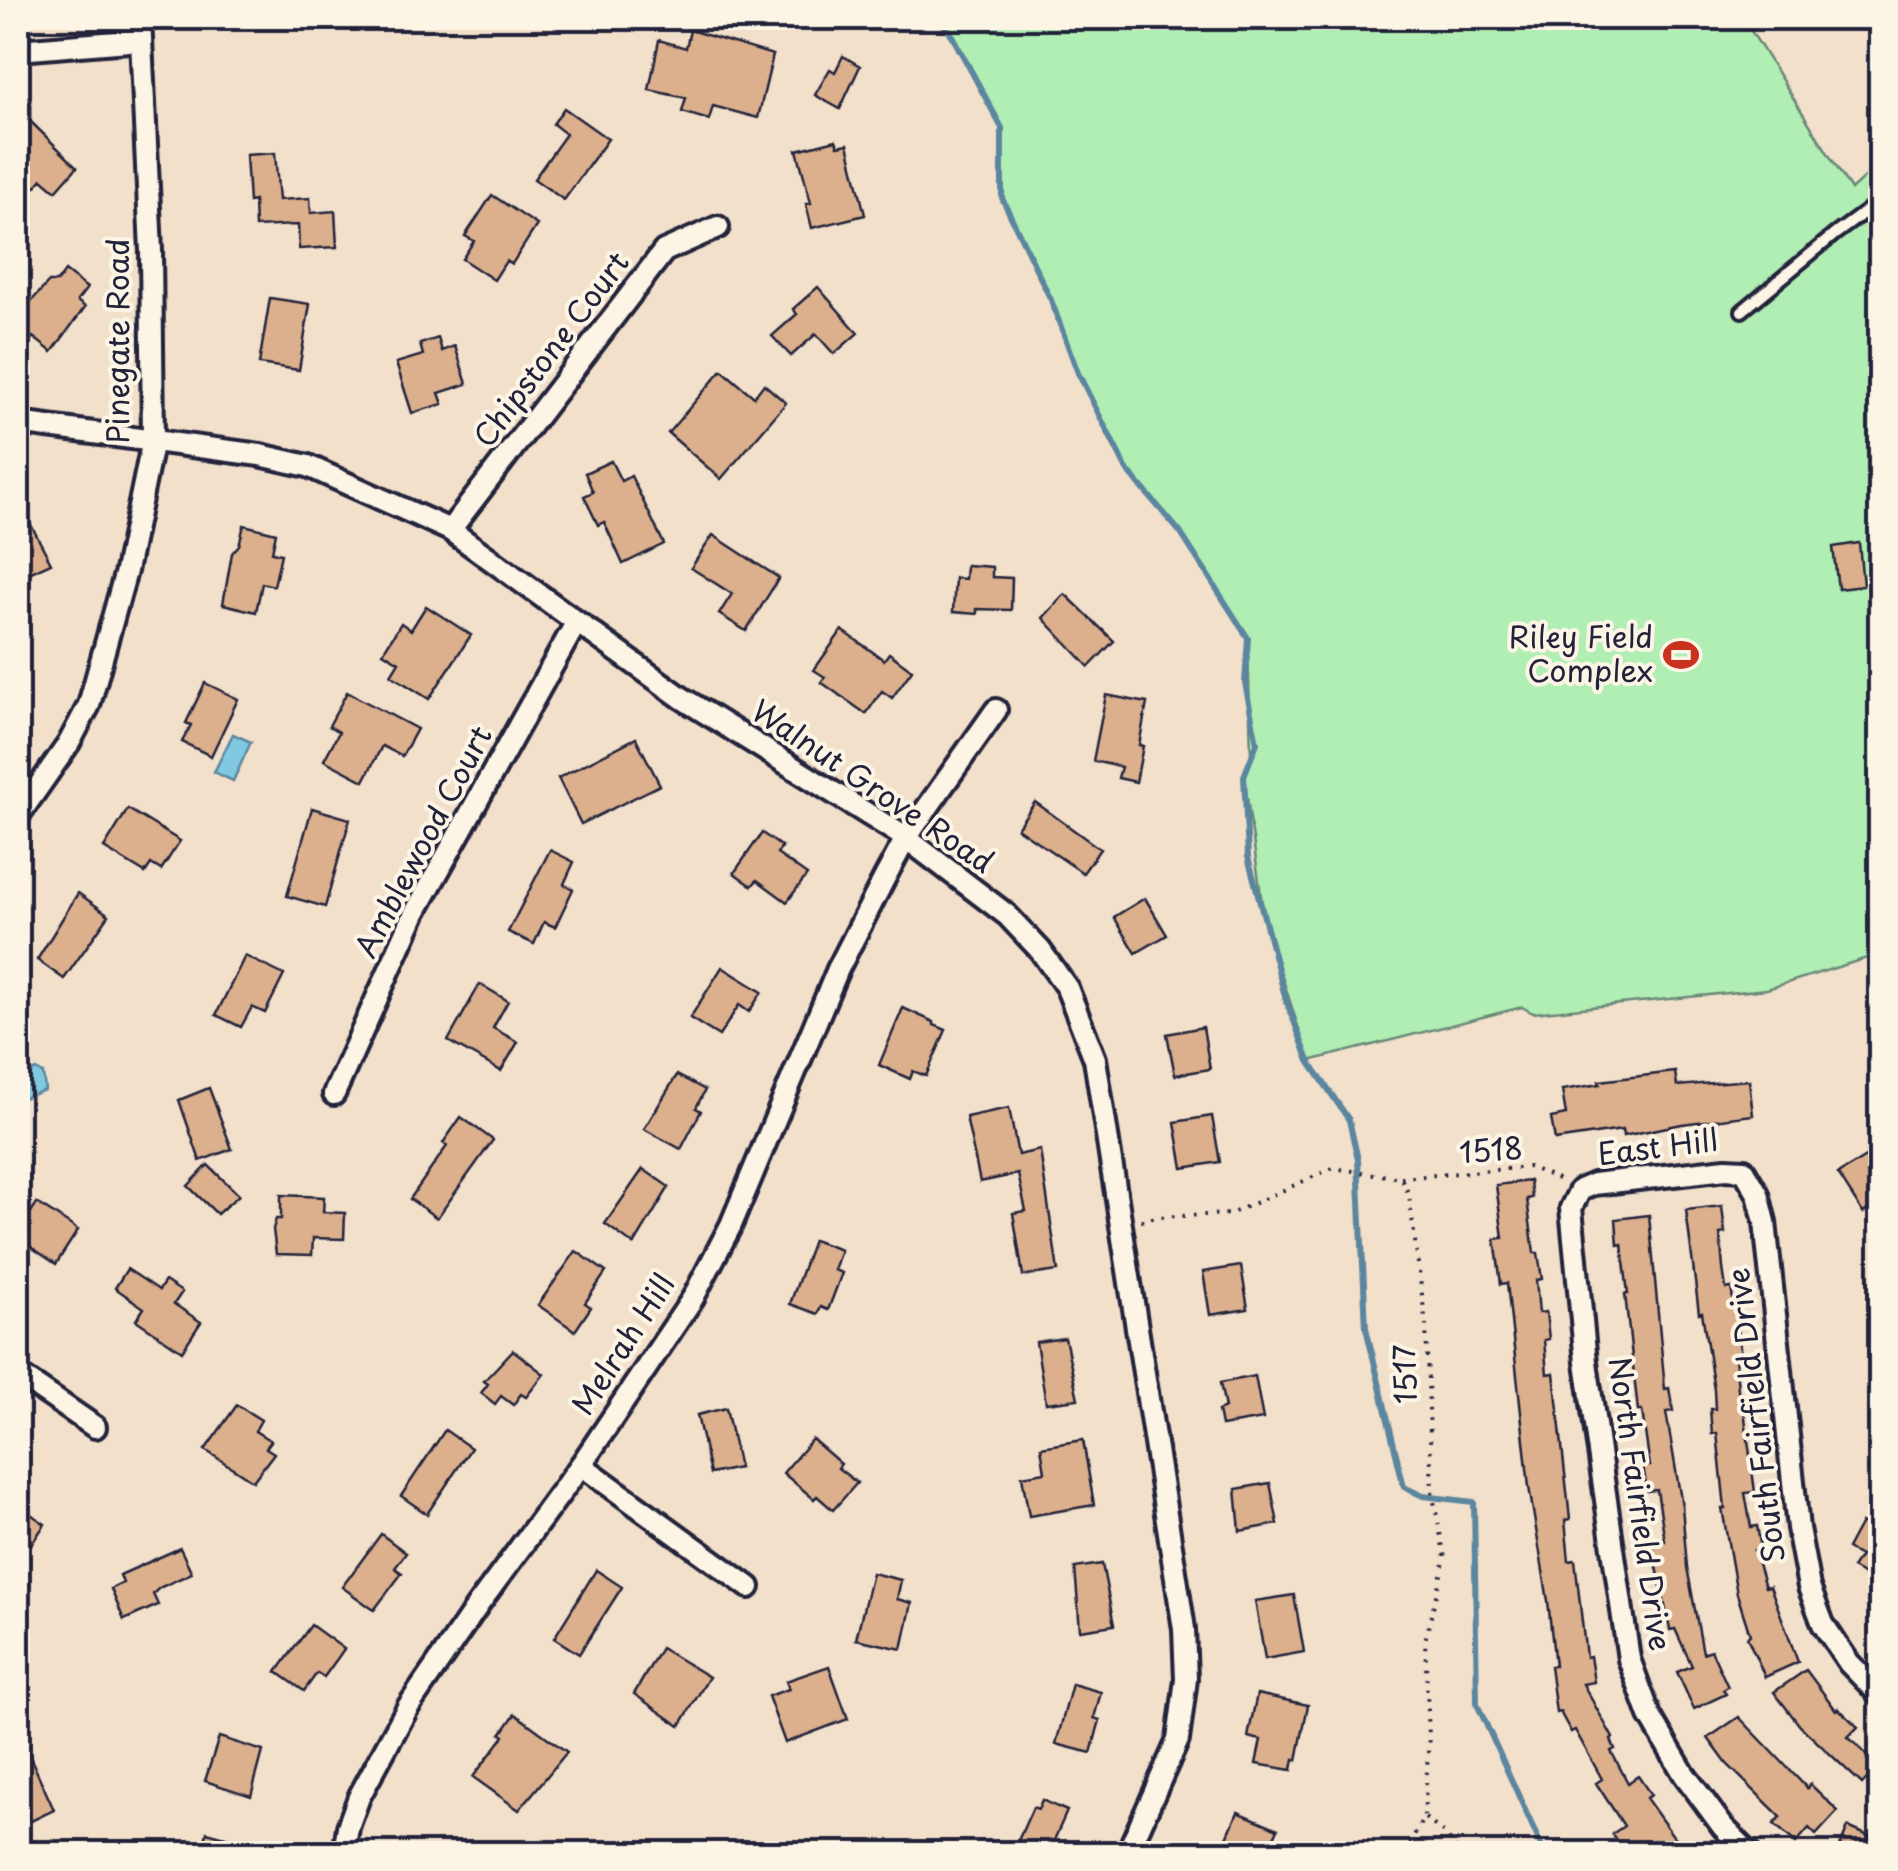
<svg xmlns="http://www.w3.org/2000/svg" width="1898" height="1871" font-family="'Playpen Sans',sans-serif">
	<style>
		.green { fill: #b1eeb4; stroke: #6a8878; stroke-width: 2.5 }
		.water { fill: #81c9e1; stroke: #5b869f; stroke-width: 2.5 }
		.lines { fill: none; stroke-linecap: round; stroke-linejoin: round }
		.stream { stroke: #5b869f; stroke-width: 6 }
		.building { fill: #dcb08d; stroke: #22223b; stroke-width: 2.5 }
		.service-casing { stroke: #22223b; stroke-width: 18 }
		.minor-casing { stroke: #22223b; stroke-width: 28 }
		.path { stroke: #22223b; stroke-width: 4; stroke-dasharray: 2.5 8; stroke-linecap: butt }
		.service { stroke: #fcf5e5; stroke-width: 10 }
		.minor { stroke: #fcf5e5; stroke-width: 20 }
		.labels { text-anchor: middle; stroke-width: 8; stroke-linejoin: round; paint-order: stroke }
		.street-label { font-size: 30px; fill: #22223b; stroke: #fcf5e5 }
		.poi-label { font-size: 30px; fill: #22223b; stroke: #fcf5e5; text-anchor: end }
	</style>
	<rect width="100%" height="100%" fill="#f2e0cb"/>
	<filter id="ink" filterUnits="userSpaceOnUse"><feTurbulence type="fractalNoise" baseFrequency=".01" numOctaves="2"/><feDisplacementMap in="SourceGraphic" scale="20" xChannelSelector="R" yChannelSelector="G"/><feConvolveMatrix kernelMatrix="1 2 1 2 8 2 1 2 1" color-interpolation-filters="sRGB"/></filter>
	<g filter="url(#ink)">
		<polygon class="green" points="937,18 1743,18 1851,190 1880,163 1880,954 1767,989 1533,1013 1522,1007 1309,1061 1265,923 1244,777 1251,756 1248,638 1180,532 1127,470 1078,373 1051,300 1002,198 1002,127 950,32"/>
		<g class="water">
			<polygon points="233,734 251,742 233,781 214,772"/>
			<polygon points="36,1070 43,1074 45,1090 18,1100 18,1078"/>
		</g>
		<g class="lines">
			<polyline class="stream" points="937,18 950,32 1002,128 1002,198 1051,300 1078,373 1127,470 1180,532 1248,638 1245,683 1257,743 1244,776 1248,857 1286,1000 1309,1061 1349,1120 1358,1160 1366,1328 1404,1487 1423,1496 1474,1502 1477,1704 1545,1854"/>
		</g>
		<g class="building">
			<polygon points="690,30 773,55 758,118 713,106 709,120 682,112 686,98 649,90 659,40 686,48"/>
			<polygon points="843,56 860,66 840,109 815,95 830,69 835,72"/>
			<polygon points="564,108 608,139 564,200 534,179 566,134 553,124"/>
			<polygon points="27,118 77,167 56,191 42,179 31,192 18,180 18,150 25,141 18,134 18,129"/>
			<polygon points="836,140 838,146 848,144 865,215 812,228 806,204 811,203 797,150"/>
			<polygon points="275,153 279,200 310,198 311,213 335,211 337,247 299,249 298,225 255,227 254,201 249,202 246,155"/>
			<polygon points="492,195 537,225 512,264 506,261 494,280 462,259 474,241 465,236"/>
			<polygon points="65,271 87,288 77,301 85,307 52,352 33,337 28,344 18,337 18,302 25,308 49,282 57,282"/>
			<polygon points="818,287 858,333 834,354 816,334 791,356 772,336 797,314 793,309"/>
			<polygon points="270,298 310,304 299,370 259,364"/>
			<polygon points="438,338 442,351 455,346 467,384 439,393 443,404 412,413 396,363 423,355 420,344"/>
			<polygon points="722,370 754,397 764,384 786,403 721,479 668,433"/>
			<polygon points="611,461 621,481 631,476 664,544 623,564 604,522 598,525 584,496 593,492 585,473"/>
			<polygon points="18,500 51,563 18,578"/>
			<polygon points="244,525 276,533 272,552 281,554 274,586 262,583 256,612 223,604 232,553 239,545"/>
			<polygon points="713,535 779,578 746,631 719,614 732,594 691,568"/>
			<polygon points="1859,543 1863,586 1838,589 1833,547"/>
			<polygon points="966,565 992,567 992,577 1012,578 1011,610 977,609 977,614 953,612 955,578 965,579"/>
			<polygon points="1065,594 1114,641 1089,667 1043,618"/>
			<polygon points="426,606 471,635 429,699 391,675 399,662 383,652 401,623 411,630"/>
			<polygon points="842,630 884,660 889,653 912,670 892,698 882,691 866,714 821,682 825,677 814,670"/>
			<polygon points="205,683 238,699 211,756 182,742 191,725 186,723"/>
			<polygon points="347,692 417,729 402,756 382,746 364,781 324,760 339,732 329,726"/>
			<polygon points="1106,695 1147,703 1139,745 1143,746 1136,782 1118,778 1121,767 1093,761"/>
			<polygon points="636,738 660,785 581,824 558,778"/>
			<polygon points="1035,802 1100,849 1083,873 1017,828"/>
			<polygon points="312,808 350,819 325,907 287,896"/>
			<polygon points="128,809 180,841 161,870 151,864 145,873 104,848"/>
			<polygon points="762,833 782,847 777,854 807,875 787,902 757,880 752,886 734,873"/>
			<polygon points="550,850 574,862 564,884 573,889 555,927 544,922 534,944 508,932"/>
			<polygon points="78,893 109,915 64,979 37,960"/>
			<polygon points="1145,898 1167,935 1136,953 1114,917"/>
			<polygon points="245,956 284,975 265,1013 252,1007 241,1027 216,1015"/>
			<polygon points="722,967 762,992 749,1012 739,1005 719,1036 690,1018"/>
			<polygon points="480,984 508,1001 493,1028 518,1042 501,1071 448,1041"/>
			<polygon points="903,1008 934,1022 934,1025 946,1030 926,1076 913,1071 910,1079 879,1065"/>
			<polygon points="1203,1027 1210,1069 1175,1075 1167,1034"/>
			<polygon points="1675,1072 1677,1086 1749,1080 1753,1115 1682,1124 1623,1136 1622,1130 1555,1140 1551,1118 1566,1115 1562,1090 1600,1084 1599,1081"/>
			<polygon points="677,1075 705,1090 696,1108 701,1111 681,1149 644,1129"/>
			<polygon points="209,1088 232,1149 200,1161 179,1100"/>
			<polygon points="1009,1108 1018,1155 1040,1150 1058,1271 1023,1276 1013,1213 1026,1211 1018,1174 980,1182 966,1117"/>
			<polygon points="1212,1116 1220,1162 1183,1168 1175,1122"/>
			<polygon points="461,1117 493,1140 437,1218 410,1199 447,1146 443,1143"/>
			<polygon points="1880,1148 1880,1202 1863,1213 1838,1174"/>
			<polygon points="208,1165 239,1195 217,1214 188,1186"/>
			<polygon points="643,1169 669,1187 634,1245 605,1224"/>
			<polygon points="1530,1181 1532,1198 1527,1199 1534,1253 1538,1253 1542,1279 1536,1280 1539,1313 1546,1312 1549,1339 1544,1340 1547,1374 1554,1373 1570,1519 1565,1520 1569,1561 1575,1560 1586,1657 1590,1656 1594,1682 1583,1684 1613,1738 1611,1740 1615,1749 1611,1751 1628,1783 1638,1776 1651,1795 1646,1798 1676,1840 1655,1854 1625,1854 1612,1834 1624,1826 1596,1783 1602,1779 1575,1730 1571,1732 1560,1712 1556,1713 1550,1666 1555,1666 1548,1601 1529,1487 1507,1283 1501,1284 1495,1239 1503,1238 1496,1185"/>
			<polygon points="281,1195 324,1197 323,1212 345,1213 344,1239 313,1238 312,1255 276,1254 273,1229 276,1219 281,1219"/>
			<polygon points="37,1203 78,1230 56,1264 18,1238 18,1232"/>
			<polygon points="1722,1206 1725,1233 1720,1234 1723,1268 1726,1289 1731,1288 1737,1322 1741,1356 1735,1357 1740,1410 1744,1410 1755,1492 1745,1493 1751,1527 1757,1526 1761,1549 1754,1550 1765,1587 1770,1586 1798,1662 1765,1677 1747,1637 1750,1635 1737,1594 1722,1508 1725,1508 1717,1433 1712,1434 1710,1409 1715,1409 1714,1390 1702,1312 1699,1313 1686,1210"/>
			<polygon points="1649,1215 1665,1389 1669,1388 1673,1411 1666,1412 1682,1506 1687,1567 1703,1653 1711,1650 1728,1687 1723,1690 1726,1694 1694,1709 1677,1672 1692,1666 1675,1629 1670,1630 1656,1562 1653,1543 1665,1541 1657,1490 1647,1491 1643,1466 1650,1466 1642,1411 1638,1411 1625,1294 1628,1294 1622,1244 1618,1245 1616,1219"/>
			<polygon points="813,1240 841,1250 834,1270 842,1273 828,1310 821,1307 818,1314 790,1304"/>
			<polygon points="576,1251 606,1272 585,1303 591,1307 575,1331 538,1305"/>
			<polygon points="1241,1266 1248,1309 1210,1315 1203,1272"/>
			<polygon points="127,1269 159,1290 165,1281 182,1292 174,1304 201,1322 182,1351 136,1320 144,1308 115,1288"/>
			<polygon points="1065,1338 1078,1399 1046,1403 1036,1342"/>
			<polygon points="513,1350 544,1374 526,1397 521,1394 513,1405 501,1396 495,1404 481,1393 488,1384 484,1381"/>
			<polygon points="1255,1376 1263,1419 1221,1426 1218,1411 1225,1408 1220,1383"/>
			<polygon points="237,1405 261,1420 255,1431 271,1441 266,1448 274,1453 253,1481 205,1450"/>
			<polygon points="726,1408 739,1468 710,1474 697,1415"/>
			<polygon points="445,1430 471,1448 427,1514 401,1496"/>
			<polygon points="812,1439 841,1464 838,1468 857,1483 833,1510 817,1496 814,1499 783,1473"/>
			<polygon points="1083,1440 1094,1505 1029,1516 1022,1476 1045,1472 1041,1447"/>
			<polygon points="1270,1483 1278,1524 1240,1531 1236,1489"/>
			<polygon points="18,1505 45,1524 18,1564"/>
			<polygon points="1861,1523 1880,1534 1880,1584 1852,1568 1860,1556 1847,1549"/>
			<polygon points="381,1534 406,1553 395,1568 402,1573 374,1610 342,1587"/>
			<polygon points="180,1548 192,1573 159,1588 153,1594 158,1605 124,1620 111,1589 123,1583 120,1575"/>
			<polygon points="1102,1564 1114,1625 1080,1630 1075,1568"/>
			<polygon points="596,1570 622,1587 579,1654 554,1638"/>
			<polygon points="872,1573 901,1580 897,1599 912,1603 902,1649 856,1639"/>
			<polygon points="1294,1595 1304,1652 1265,1659 1255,1601"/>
			<polygon points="311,1625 344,1649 324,1677 317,1673 304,1691 277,1672"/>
			<polygon points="661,1648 709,1677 680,1726 634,1694"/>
			<polygon points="829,1666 848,1719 785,1743 768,1696 789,1689 786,1681"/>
			<polygon points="1806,1670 1836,1710 1838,1708 1858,1727 1848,1737 1879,1766 1862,1784 1800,1726 1774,1692"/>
			<polygon points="1072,1684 1101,1692 1094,1718 1100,1720 1091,1753 1056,1744"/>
			<polygon points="1257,1694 1308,1705 1297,1760 1294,1759 1292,1770 1256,1764 1261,1740 1248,1737"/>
			<polygon points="515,1714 567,1752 519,1810 473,1777 504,1736 501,1734"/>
			<polygon points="1739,1717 1807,1788 1810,1784 1838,1811 1816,1835 1809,1828 1796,1843 1774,1824 1781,1817 1727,1764 1708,1738"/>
			<polygon points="18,1730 54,1810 31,1821 24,1805 18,1808"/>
			<polygon points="219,1737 263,1751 251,1796 205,1781"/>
			<polygon points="1042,1800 1067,1811 1048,1854 1012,1854 1033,1807 1038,1809"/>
			<polygon points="1238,1812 1278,1829 1273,1840 1303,1854 1220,1854"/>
			<polygon points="1848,1827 1871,1837 1864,1854 1837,1854"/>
			<polygon points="207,1832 265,1848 264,1854 202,1854"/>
		</g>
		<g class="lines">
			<defs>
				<polyline id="service" points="1742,311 1835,234 1880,201"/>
				<g id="minor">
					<polyline points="18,50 141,40"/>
					<polyline points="18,423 260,455 308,466 450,530 682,698 906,838 1007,915 1040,950 1067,988 1095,1059 1184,1629 1186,1679 1178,1740 1127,1854"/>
					<polyline points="450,530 664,251 718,227"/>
					<polyline points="18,816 69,743 89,705 126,571 153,440 151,251 140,18"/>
					<polyline points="334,1094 415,913 576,623"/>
					<polyline points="18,1374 95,1427"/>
					<polyline points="581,1465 749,1587"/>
					<polyline points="344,1854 348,1827 359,1797 408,1707 478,1605 581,1465 693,1298 731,1225 838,969 884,879 906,838 996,710"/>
					<polyline points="1750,1854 1723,1827 1684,1774 1650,1716 1629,1659 1586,1362 1571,1208 1580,1190 1594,1184 1726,1169 1744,1170 1758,1194 1765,1222 1798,1528 1809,1587 1823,1624 1849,1663 1880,1695"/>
				</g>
			</defs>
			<use href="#service" class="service-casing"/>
			<use href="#minor" class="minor-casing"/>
			<g class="path">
				<polyline points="1401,1178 1529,1167 1563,1181"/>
				<polyline points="1141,1221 1156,1217 1230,1214 1333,1168 1401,1178 1409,1195 1426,1325 1432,1491 1445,1558 1425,1641 1429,1737 1424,1817 1404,1854"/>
				<polyline points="1425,1818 1446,1835 1460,1854"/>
			</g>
			<use href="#service" class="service"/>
			<use href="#minor" class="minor"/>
		</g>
	</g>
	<defs>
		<symbol id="stadium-bare" viewBox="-9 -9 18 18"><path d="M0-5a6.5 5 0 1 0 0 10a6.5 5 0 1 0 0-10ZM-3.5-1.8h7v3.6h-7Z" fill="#c8321e" stroke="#fcf5e5" stroke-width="2.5" paint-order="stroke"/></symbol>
	</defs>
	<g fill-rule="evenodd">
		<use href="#stadium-bare" x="1656" y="630" width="50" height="50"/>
	</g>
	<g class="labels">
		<g class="street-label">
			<text transform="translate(119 341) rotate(-90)" y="10">Pinegate Road</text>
			<text transform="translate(552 350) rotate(-53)" y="10">Chipstone Court</text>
			<text transform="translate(872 787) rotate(34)" y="10">Walnut Grove Road</text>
			<text transform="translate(424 842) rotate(-62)" y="10">Amblewood Court</text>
			<text transform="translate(1658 1148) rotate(-7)" y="10">East Hill</text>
			<text transform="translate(1491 1151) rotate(-4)" y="10">1518</text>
			<text transform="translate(624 1345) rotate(-57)" y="10">Melrah Hill</text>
			<text transform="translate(1406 1374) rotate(-92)" y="10">1517</text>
			<text transform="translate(1757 1415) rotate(-97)" y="10">South Fairfield Drive</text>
			<text transform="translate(1639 1504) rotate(82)" y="10">North Fairfield Drive</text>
		</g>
		<g class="poi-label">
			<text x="1653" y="648">Riley Field<tspan x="1653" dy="34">Complex</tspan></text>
		</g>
	</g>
	<rect width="1898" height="1871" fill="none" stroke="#fcf5e5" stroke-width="60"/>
	<rect x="30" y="30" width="1838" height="1811" fill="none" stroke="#22223b" stroke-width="4" filter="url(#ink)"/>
</svg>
